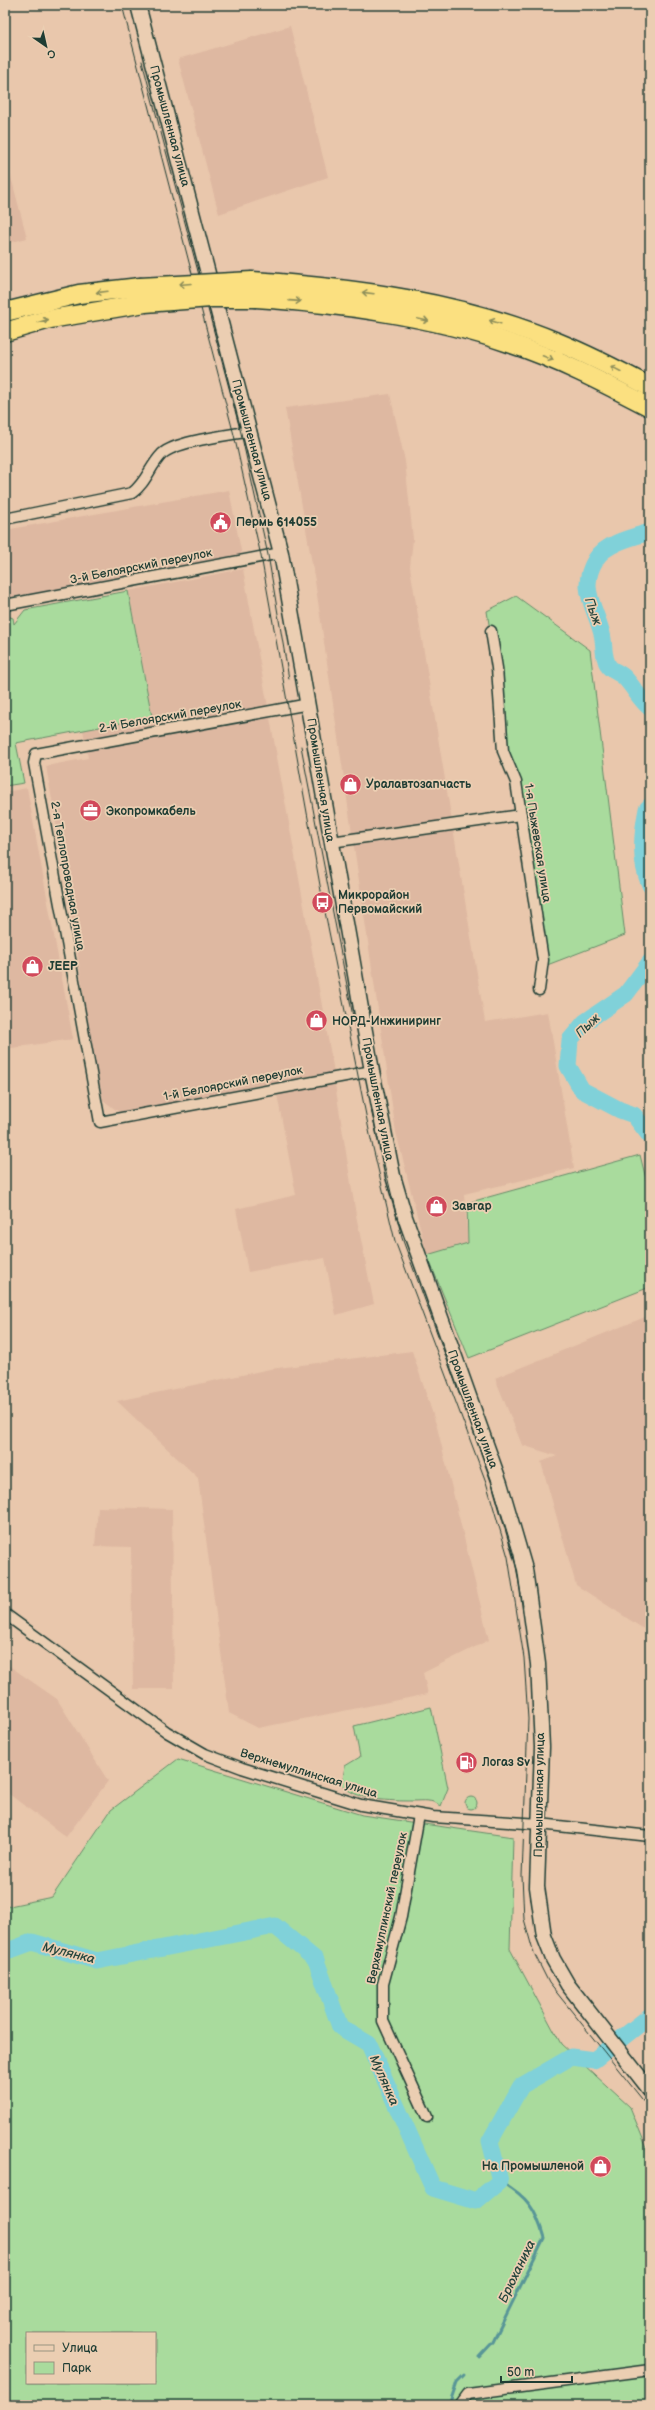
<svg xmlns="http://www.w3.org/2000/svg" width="655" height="2410" font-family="'Balsamiq Sans',sans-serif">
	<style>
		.built { fill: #deb8a1 }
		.green { fill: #a9db9d; stroke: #648c68; fill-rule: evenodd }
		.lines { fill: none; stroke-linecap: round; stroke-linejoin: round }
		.stream { stroke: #599697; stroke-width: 3 }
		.river { stroke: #80d1d9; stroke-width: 17 }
		.street-casing { stroke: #1f3d34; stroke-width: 13 }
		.secondary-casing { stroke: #1f3d34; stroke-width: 17 }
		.highway-casing { stroke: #1f3d34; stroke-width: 21 }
		.street { stroke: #ebceb2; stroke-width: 10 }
		.secondary { stroke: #ebceb2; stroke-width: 14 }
		.highway { stroke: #fbe080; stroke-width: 18 }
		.tram { stroke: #1f3d34; stroke-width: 1 }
		.highway-bridge-casing { stroke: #1f3d34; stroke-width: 21; stroke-linecap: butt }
		.highway-bridge { stroke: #fbe080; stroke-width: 18 }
		.oneway { stroke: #8d8e5a }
		.labels { text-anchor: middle; stroke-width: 3.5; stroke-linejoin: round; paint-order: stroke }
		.street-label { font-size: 12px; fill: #1f3d34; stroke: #ebceb2 }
		.poi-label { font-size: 12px; font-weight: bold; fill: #1f3d34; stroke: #ebceb2; text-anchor: start }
		.water-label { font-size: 13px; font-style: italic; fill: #24443c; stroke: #ebceb2 }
	</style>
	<rect width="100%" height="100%" fill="#e9c7ac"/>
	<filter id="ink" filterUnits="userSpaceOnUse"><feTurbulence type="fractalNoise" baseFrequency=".025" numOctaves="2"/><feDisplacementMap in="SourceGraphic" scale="8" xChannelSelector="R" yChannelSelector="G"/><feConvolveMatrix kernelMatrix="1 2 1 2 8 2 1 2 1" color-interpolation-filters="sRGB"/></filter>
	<g filter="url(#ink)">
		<g class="built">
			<polygon points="290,26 328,177 219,214 178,59"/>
			<polygon points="5,154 27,238 5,244"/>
			<polygon points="390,394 405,461 413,539 410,567 485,1022 548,1012 574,1168 464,1194 468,1243 427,1255 396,1132 315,581 285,408"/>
			<polygon points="229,490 242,556 5,602 5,530"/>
			<polygon points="243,569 334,1072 120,1113 103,1100 89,1032 69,895 46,766 88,758 83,730 152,717 128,591"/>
			<polygon points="27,788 73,1039 5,1049 5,792"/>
			<polygon points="335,1084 356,1215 374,1304 336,1315 325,1258 248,1272 236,1209 296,1195 277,1094"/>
			<polygon points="650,1315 650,1633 576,1585 541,1462 557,1456 522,1445 495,1378"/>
			<polygon points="412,1351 437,1427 489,1640 423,1673 428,1694 258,1728 229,1713 198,1478 117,1401 270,1369"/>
			<polygon points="98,1507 172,1509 174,1689 133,1689 131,1547 95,1546"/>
			<polygon points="5,1663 57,1699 108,1781 66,1837 5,1791"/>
		</g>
		<g class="green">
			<polygon points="128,591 152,717 16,743 24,783 5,786 5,615 13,618 14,624 25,610"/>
			<polygon points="516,596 590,650 625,935 542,967 487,611"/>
			<polygon points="640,1155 650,1195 650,1287 469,1358 427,1255 468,1243 467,1203"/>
			<path d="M431,1707L448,1788L441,1806C432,1799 423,1801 412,1801C393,1801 353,1801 342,1784L345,1766L360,1757L354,1726Z"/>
			<path d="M178,1759L362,1815L513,1837L510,1949L561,2044L630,2107L650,2156V2405H5V1907L52,1897L111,1810ZM27,2333H155V2383H27Z"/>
			<circle cx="471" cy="1803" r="6"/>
		</g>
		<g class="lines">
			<g class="stream">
				<path d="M479,2357L493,2342L544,2238C536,2209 527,2196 500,2181"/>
				<polyline points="449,2405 457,2382 464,2375"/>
			</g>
			<g class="river">
				<path d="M650,532C633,537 606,543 596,559C578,588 595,606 602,634C605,645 602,656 609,667C613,671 620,673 624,677C634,687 639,699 650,708"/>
				<path d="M650,806L647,809C642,834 639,860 650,885"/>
				<polyline points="650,962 626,994 585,1022 570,1040 568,1066 582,1090 620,1110 634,1115 650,1136"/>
				<polyline points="5,1952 32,1942 97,1961 275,1926 316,1960 340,2027 369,2044 433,2188 476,2201 500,2181 490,2141 521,2086 571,2057 594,2060 650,2016"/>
			</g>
			<defs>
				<g id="street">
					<path d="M5,519L132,493C146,483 150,466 162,454C176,441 230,435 251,431"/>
					<polyline points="5,605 281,553"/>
					<polyline points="491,631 497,668 503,751 516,782 543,960 539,990"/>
					<polyline points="309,704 36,754 34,763 100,1122 372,1071"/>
					<polyline points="331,842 521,815"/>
					<polyline points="5,1614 167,1732 205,1754 242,1768 361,1805 433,1817 540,1824 650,1836"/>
					<polyline points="419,1815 401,1917 383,1984 383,2021 427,2117"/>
					<polyline points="460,2405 468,2394 650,2370"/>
				</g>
				<polyline id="secondary" points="138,5 281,553 372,1071 393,1176 405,1217 500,1483 525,1569 538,1664 542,1747 537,1887 544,1936 553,1959 568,1985 650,2090"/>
				<g id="highway">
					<path d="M252,281C355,288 461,302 557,342C589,355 620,371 650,387"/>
					<path d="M256,298C341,304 428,315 509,343C558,359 604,383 650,407"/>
					<polyline points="5,312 79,294 140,287"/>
					<polyline points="5,332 50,319 145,303"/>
				</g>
			</defs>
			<use href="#street" class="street-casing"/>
			<use href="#secondary" class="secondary-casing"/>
			<use href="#highway" class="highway-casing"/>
			<use href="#street" class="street"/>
			<use href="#secondary" class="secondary"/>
			<use href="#highway" class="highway"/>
			<g class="tram">
				<polyline points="122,5 234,435 261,556 323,902 370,1135 395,1241 486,1482 508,1557 524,1658 528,1719 522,1876 524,1919 533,1951 549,1983 650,2109"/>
				<polyline points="142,61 241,433 268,555 289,679"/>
				<polyline points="301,746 355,1027"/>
				<polyline points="371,1110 402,1238 491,1479 514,1555 523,1606"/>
			</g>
			<defs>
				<g id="highway-bridge">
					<polyline points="140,287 252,281"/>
					<polyline points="145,303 211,298 256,298"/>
				</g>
			</defs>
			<use href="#highway-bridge" class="highway-bridge-casing"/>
			<use href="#highway-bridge" class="highway-bridge"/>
		</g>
		<defs><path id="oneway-shaft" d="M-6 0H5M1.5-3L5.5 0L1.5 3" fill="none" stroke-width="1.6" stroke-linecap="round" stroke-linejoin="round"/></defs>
		<g class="oneway">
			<use href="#oneway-shaft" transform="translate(185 284) rotate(175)"/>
			<use href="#oneway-shaft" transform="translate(102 292) rotate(173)"/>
			<use href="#oneway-shaft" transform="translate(368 293) rotate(-173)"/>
			<use href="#oneway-shaft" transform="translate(295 301) rotate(4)"/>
			<use href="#oneway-shaft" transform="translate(423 320) rotate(12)"/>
			<use href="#oneway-shaft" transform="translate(43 321) rotate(-16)"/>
			<use href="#oneway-shaft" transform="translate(495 322) rotate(-163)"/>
			<use href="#oneway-shaft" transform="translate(548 358) rotate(22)"/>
			<use href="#oneway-shaft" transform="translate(616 369) rotate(-152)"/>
		</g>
	</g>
	<defs>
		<symbol id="civic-disc" viewBox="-11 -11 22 22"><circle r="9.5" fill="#d1495b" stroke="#ebceb2"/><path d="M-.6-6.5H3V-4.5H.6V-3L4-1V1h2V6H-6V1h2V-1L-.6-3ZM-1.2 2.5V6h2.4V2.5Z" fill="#fff"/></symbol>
		<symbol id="shop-disc" viewBox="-11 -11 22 22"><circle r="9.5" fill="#d1495b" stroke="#ebceb2"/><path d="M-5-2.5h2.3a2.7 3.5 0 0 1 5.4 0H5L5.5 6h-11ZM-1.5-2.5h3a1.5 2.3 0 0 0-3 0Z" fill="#fff"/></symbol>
		<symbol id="office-disc" viewBox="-11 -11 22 22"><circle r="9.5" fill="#d1495b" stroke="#ebceb2"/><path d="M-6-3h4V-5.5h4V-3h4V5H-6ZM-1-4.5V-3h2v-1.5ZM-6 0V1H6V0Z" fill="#fff"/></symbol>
		<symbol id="bus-disc" viewBox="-11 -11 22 22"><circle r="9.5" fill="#d1495b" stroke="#ebceb2"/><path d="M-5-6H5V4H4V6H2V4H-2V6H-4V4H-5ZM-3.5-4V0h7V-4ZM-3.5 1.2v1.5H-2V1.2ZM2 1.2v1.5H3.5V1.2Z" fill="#fff"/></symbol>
		<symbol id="fuel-disc" viewBox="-11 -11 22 22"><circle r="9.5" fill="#d1495b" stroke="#ebceb2"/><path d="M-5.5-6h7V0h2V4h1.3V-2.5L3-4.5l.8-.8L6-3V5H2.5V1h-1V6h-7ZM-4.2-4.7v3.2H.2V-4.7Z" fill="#fff"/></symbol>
	</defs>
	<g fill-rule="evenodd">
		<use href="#civic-disc" x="208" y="510" width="25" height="25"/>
		<use href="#shop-disc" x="338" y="772" width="25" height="25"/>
		<use href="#office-disc" x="78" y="798" width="25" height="25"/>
		<use href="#bus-disc" x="310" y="890" width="25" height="25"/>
		<use href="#shop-disc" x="20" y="954" width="25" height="25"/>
		<use href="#shop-disc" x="304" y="1008" width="25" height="25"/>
		<use href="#shop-disc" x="424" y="1194" width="25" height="25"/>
		<use href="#fuel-disc" x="454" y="1750" width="25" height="25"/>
		<use href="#shop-disc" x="588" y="2154" width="25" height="25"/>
	</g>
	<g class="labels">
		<g class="street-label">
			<text transform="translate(170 126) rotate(75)" y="4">Промышленная улица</text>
			<text transform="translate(252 440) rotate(75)" y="4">Промышленная улица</text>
			<text transform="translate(141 566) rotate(-11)" y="4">3-й Белоярский переулок</text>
			<text transform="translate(170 716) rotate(-10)" y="4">2-й Белоярский переулок</text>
			<text transform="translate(321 780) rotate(81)" y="4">Промышленная улица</text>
			<text transform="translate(538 843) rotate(81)" y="4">1-я Пыжевская улица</text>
			<text transform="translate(68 876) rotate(80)" y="4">2-я Теплопроводная улица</text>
			<text transform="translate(233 1083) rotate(-11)" y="4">1-й Белоярский переулок</text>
			<text transform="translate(378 1099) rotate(79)" y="4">Промышленная улица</text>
			<text transform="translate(473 1409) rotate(70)" y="4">Промышленная улица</text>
			<text transform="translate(309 1773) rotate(17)" y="4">Верхнемуллинская улица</text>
			<text transform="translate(539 1795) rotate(-89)" y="4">Промышленная улица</text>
			<text transform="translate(387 1908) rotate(-78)" y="4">Верхемуллинский переулок</text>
		</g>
		<g class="poi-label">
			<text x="236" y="526">Пермь 614055</text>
			<text x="366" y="788">Уралавтозапчасть</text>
			<text x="106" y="815">Экопромкабель</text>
			<text x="338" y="899">Микрорайон<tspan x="338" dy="14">Первомайский</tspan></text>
			<text x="48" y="970">JEEP</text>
			<text x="332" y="1025">НОРД-Инжиниринг</text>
			<text x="452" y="1210">Завгар</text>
			<text x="482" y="1766">Логаз Sv</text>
			<text x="584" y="2170" text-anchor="end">На Промышленой</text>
		</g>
		<g class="water-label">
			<text transform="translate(594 611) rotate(71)" y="5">Пыж</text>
			<text transform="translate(587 1025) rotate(-43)" y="5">Пыж</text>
			<text transform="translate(69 1952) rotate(14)" y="5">Мулянка</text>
			<text transform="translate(385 2080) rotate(66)" y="5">Мулянка</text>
			<text transform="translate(516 2271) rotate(-64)" y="5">Брюханиха</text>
		</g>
	</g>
	<rect width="655" height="2410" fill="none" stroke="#ebceb2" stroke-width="20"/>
	<rect x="10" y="10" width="635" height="2390" fill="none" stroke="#1f3d34" stroke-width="1.5" filter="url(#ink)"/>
	<rect x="26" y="2332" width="130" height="52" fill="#ebceb2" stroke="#999480"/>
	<rect x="34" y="2345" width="20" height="6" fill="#ebceb2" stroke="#999480"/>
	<text x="62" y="2352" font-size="12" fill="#1f3d34">Улица</text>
	<rect x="34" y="2362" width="20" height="12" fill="#a9db9d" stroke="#999480"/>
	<text x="62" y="2372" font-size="12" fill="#1f3d34">Парк</text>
	<g transform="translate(46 46) rotate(146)" stroke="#ebceb2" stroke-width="3" paint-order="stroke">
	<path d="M0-3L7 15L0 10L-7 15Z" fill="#1f3d34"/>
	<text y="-6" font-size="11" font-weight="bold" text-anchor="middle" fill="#1f3d34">С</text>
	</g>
	<path d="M501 2376v6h71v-6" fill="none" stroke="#1f3d34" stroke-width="2"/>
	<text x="507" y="2376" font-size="12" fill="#1f3d34" stroke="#ebceb2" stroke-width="3" paint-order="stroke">50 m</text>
</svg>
